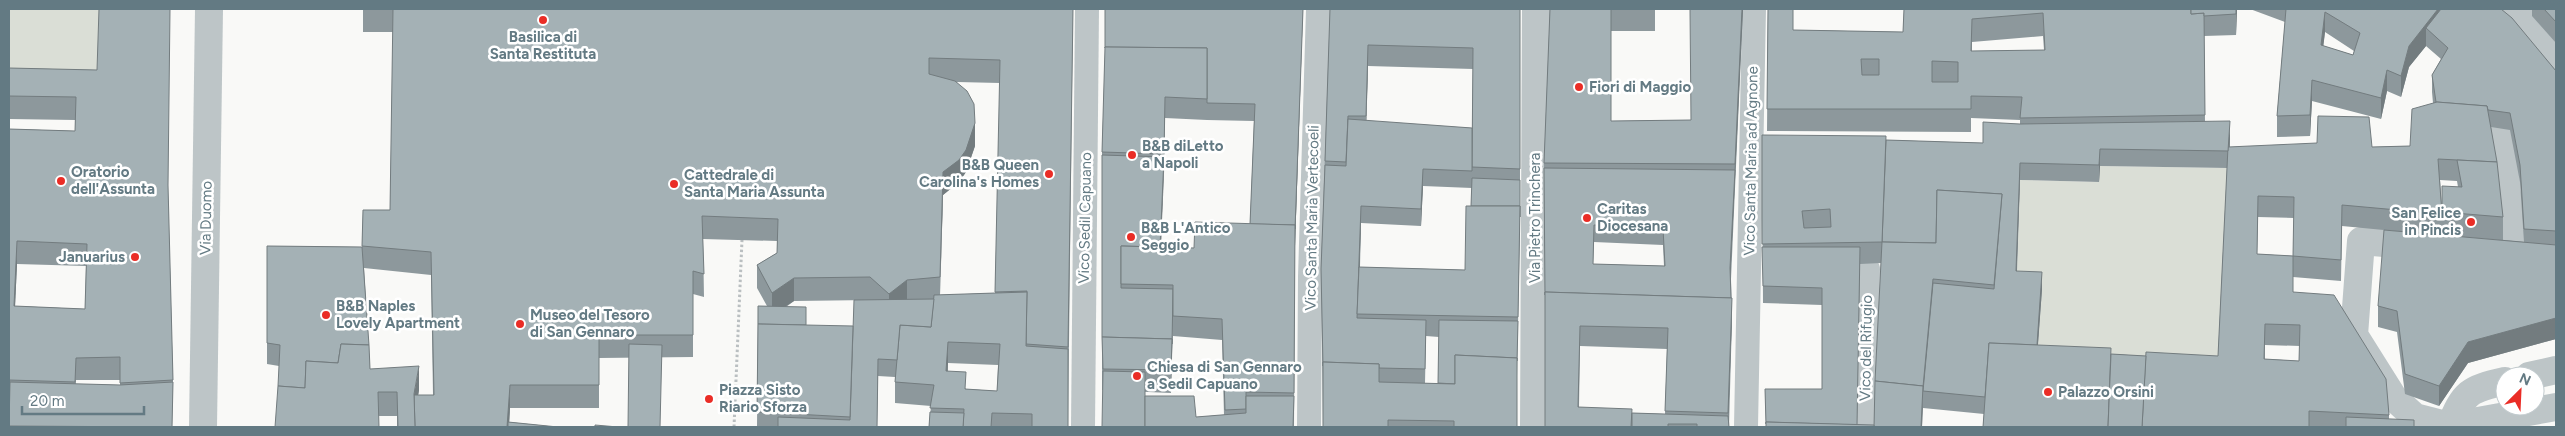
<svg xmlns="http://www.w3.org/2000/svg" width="2565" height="436" font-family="Figtree,sans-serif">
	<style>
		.green { fill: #daded6 }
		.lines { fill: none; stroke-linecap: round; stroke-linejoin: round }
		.path { stroke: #babfc1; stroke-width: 3; stroke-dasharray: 2.5 2.5; stroke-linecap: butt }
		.service { stroke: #bdc5c7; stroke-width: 24 }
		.pedestrian { stroke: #bdc5c7; stroke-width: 28 }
		.minor { stroke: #bdc5c7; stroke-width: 28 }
		.tertiary { stroke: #bdc5c7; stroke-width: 28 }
		.wall { fill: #8d989c; fill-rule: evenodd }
		.shaded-wall { fill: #737c7f }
		.building { fill: #a4b1b5; stroke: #737c7f; fill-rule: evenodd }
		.poi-dot { fill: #ea2d26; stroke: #fff; stroke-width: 2 }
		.labels { text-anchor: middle; stroke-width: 5; stroke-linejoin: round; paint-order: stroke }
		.poi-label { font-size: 15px; font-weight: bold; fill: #637a83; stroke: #fff; text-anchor: start }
		.street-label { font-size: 15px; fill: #637a83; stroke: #fff }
	</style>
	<rect width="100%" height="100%" fill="#f9f9f7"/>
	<g class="green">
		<polygon points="9,9 100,9 97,93 9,90"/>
		<polygon points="2100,166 2228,168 2218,377 2036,369 2016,288 2020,180 2098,182"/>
	</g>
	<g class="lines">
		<polyline class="path" points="734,427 742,240"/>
		<g class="service">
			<polyline points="1083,427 1087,9"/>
			<polyline points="1309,427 1310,277 1318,9"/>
			<polyline points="1746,427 1754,9"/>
			<polyline points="1865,427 1868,269"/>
		</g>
		<g class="pedestrian">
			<polyline points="2502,133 2512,254"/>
			<polyline points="2420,246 2361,241 2354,335 2393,397 2415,417 2450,426 2556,407"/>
		</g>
		<g class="minor">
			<polyline points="2513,9 2556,60"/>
			<polyline points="203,427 209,9"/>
			<polyline points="1534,427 1536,9"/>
		</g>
		<g class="tertiary">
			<polyline points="2529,376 2556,370"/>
			<path d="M2450,427C2464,392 2469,389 2505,381"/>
		</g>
	</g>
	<g class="wall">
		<path d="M363,9H1073L1068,427H929L931,406L895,403V377L878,376L877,427H757L758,306H767L757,288V265L777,253V241L703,239L704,297L693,294V357L599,358V408H510L509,422L558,427H397V416H379L279,366L267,364V246L362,247L363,210H390L393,32H363ZM957,82L1000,83L995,293L940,295L943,195L959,182L966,172L975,146ZM364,268L431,275L433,395H418L419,390L370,369ZM870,300L852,352L806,325L786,307L794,301ZM948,363L998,365L997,391L966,389L948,371Z"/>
		<path d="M1303,9L1295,246L1294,427L1196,417L1224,415L1222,340L1173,336V325L1171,393L1102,390V152L1105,54ZM1165,118L1207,120L1254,121L1250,224L1194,248L1161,247Z"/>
		<path d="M1330,9H1520V227L1517,376V427H1323L1321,269ZM1368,66L1473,69L1472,128L1366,121ZM1423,186L1472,188L1471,206L1465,270L1360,267L1361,223L1421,226ZM1426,336L1439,337L1438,383H1425Z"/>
		<path d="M1550,9H1655V31H1611V121L1691,120L1743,9L1731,279L1732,319L1729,427H1545V309L1544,163ZM1594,242L1663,245L1664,266L1593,264ZM1580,346L1667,349L1665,414L1632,413L1579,407Z"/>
		<path d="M1768,9L1793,30L1903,32L1904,9H2237L2236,35L2204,36L2205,121L2230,138V147H2372L2410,146L2433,103L2432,92V75L2441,59L2426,46L2409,67L2401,97L2387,91L2381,119L2312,101L2310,136L2277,137V116L2285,22L2250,9H2501L2556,71V339L2468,363L2439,406L2405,394L2397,332L2378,327V306L2415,233L2342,226L2341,281L2293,277V292L2389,415V419L2414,427H1983L1984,414L1923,408L1922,427H1766L1765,389H1822V305L1763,303L1762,135L1886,140L1983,143L2020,124V120L1971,118V132L1767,131ZM2325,32L2354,51L2353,55L2323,46ZM2043,36L2044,50L1972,51V42ZM2491,127L2510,130L2520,182L2524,242L2503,240V217ZM2100,166L2227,168L2218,356H2146L2111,354L2038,345L2042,289L2017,271L2020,180L2099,182ZM2440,180L2457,181L2458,187L2442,211ZM2258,217L2294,218L2293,256L2257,254ZM1881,263L1874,425H1857L1860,264ZM2265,345L2300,346L2299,361L2265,359Z"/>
		<polygon points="2532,9 2556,9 2556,43 2532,16"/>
		<path d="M9,68L97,70L168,192L173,380L172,427H9V129L75,131V120L9,119ZM17,264L86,266L85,309L15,306ZM76,380H120V385L76,384Z"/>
	</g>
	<g class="shaded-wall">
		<polygon points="1303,9 1295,246 1294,414 1295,225"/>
		<polygon points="1742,9 1743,9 1730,285 1730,268"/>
		<polygon points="2236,9 2237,9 2236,35"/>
		<polygon points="2438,9 2454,9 2426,28 2426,46 2409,67 2401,97 2401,76 2409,46"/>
		<polygon points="2325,12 2325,32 2321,66 2321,45"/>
		<polygon points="1368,45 1368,66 1366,137 1366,116"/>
		<polygon points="2387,70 2387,91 2381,119 2381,98"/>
		<polygon points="2312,80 2312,101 2310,136 2310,115"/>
		<polygon points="1165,97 1165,118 1164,174 1164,154"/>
		<polygon points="2230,121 2230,138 2228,168 2228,151"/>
		<polygon points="975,123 975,146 966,172 959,182 943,195 940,299 943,172"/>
		<polygon points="2100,149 2100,166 2099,182 2099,165"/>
		<polygon points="1164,157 1164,174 1160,268 1160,251"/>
		<polygon points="2020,163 2020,180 2016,288 2016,271"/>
		<polygon points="1423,169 1423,186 1421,226 1421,209"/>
		<polygon points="1361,206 1361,223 1358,314 1357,314"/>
		<polygon points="17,241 17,264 14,329 14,306"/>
		<polygon points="2042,272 2042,289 2036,369 2036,351"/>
		<polygon points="794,278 794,301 772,315 772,293"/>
		<polygon points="907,280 907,302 889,317 889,294"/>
		<polygon points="1732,298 1732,319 1728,427 1728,413"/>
		<polygon points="1173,306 1171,393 1171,370"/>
		<polygon points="2556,318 2556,339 2468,363 2439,406 2439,386 2468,342"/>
		<polygon points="948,342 948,363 946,392 946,371"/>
		<polygon points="419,366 419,390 415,416 414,395"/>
		<polygon points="510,385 510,408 509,427 507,427"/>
		<polygon points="1923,391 1922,427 1921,427"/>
	</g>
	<g class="building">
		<path d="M99,9H170L168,185L173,380L120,383V357L76,358L75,382L9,380V129L75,131L76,97L9,96V68L97,70ZM17,241L87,244L85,309L14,306Z"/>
		<polygon points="363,9 1073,9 1068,347 1026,344 1027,291 995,292 1000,60 929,58 929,74 955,81 967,91 974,104 975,123 966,150 959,160 943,172 940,277 907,280 889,294 870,277 794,278 772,293 757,265 777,253 778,219 702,216 704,274 693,271 693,335 599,335 599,385 510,385 507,427 415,427 414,395 434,395 431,252 362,246 363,210 390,210 393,9"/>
		<polygon points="1105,9 1303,9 1295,229 1295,225 1250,224 1255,104 1207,103 1207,48 1105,47 1105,48"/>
		<polygon points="1330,9 1520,9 1520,169 1472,167 1473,48 1368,45 1366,116 1348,116 1346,162 1325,161"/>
		<polygon points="1550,9 1611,9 1611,121 1691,120 1690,9 1742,9 1735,164 1544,163"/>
		<path d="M1768,9H1793V30L1903,32L1904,9H2191V14L2204,13L2205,115L2020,118L2022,97L1971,96V109H1767ZM2043,13L2045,50L1971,51L1972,19ZM1861,59H1879V75H1862ZM1932,61L1958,62V82H1932Z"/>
		<polygon points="2191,9 2236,9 2236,14 2204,16 2204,13 2191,14"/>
		<path d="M2286,9H2438L2409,46L2401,76L2387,70L2381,98L2312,80L2310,115L2277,116ZM2325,12L2360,33L2353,55L2321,45Z"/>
		<polygon points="2441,9 2501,9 2512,18 2556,71 2556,231 2524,229 2520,165 2510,113 2488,110 2487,106 2436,102 2432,75 2448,48 2426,28"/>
		<polygon points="2544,9 2556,9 2556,22"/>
		<polygon points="1105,47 1207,48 1207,99 1165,97 1164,154 1102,152"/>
		<path d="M2437,102L2487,106L2497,162L2438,159L2442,214L2342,205L2341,260L2293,256V292L2334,295L2386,379L2389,415L2309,411V427H2142L2146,352L2218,356L2228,147L2317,143L2318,116L2369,117L2372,147L2410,146L2412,109ZM2258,196L2294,197L2293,256L2257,254ZM2265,324L2300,325L2299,361L2264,359Z"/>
		<polygon points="1348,119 1472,128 1472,171 1423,169 1421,209 1361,206 1357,318 1426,320 1425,369 1379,368 1379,364 1323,362 1323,366 1321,269 1325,165 1346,166"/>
		<polygon points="2230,121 2228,151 2100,149 2099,165 2020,163 2016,271 2042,272 2037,345 1989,343 1985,397 1923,391 1933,283 1994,289 2002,194 1937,190 1936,243 1882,242 1886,140 1983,143 1983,122 2020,124"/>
		<path d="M1762,135L1886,136L1882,242L1762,244ZM1830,209L1831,227L1804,228L1802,211Z"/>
		<polygon points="1102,155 1164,157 1160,247 1121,246 1121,288 1173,289 1172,344 1172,339 1102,337"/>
		<polygon points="2457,160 2497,162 2503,217 2442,212 2442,186 2462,187"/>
		<path d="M1544,168L1735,170L1730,268L1731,298L1545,292V295ZM1594,225L1663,228L1665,266L1593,264Z"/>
		<polygon points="1472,178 1520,180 1520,217 1520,206 1471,206"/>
		<polygon points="1937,190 2002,194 1994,285 1933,279 1923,387 1923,386 1875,381 1882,242 1936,243"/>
		<polygon points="1466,206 1520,206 1518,317 1357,314 1359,267 1465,270"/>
		<polygon points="1195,222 1295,225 1294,393 1246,392 1246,409 1225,410 1222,319 1173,316 1173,285 1121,284 1121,246 1194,248"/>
		<polygon points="2384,230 2556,245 2556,318 2468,342 2439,386 2405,374 2397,311 2378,306"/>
		<polygon points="267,246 362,247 369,345 341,344 338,363 306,361 305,388 278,386 280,345 267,343"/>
		<polygon points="1762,247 1860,247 1857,425 1766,422 1766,424 1765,389 1822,389 1822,288 1763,286"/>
		<path d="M1027,292L1026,346L1068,349V427H1032V414L992,413L991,427H963L964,409L930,408L934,385L895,382L900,325L931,327L934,295ZM948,342L1000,344L997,391L965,389L966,372L946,371Z"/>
		<polygon points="1545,292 1732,298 1728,413 1665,411 1668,328 1580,326 1578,407 1632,409 1631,427 1545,427"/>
		<polygon points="934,299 931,327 900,325 897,360 878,359 877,427 778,427 778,417 850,420 854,300"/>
		<polygon points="758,306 806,307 806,325 758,324"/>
		<polygon points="1439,320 1518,321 1517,361 1517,358 1455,355 1455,384 1438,383"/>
		<polygon points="758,324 853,326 850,417 757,412"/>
		<polygon points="1102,337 1172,339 1171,370 1103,369"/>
		<polygon points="1989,343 2111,348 2108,427 1983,427"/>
		<polygon points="341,344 369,345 370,369 419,366 414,394 415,427 398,427 397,392 378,392 379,427 275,427 278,386 305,388 306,361 338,363"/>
		<polygon points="629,344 662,345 660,427 628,427"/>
		<polygon points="2111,354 2146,356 2142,427 2108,427"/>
		<polygon points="1455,355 1517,358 1517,427 1454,427 1454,421 1388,420 1388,427 1323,427 1323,362 1379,364 1379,382 1455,384"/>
		<polygon points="1103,371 1145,372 1145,427 1102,427"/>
		<polygon points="1875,381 1923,386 1921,427 1874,427"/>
		<polygon points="10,382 120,385 173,382 172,427 9,426"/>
		<polygon points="1145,396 1194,396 1196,417 1246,413 1246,396 1294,396 1293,427 1145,427"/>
		<polygon points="930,412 964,413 963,427 929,427"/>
		<polygon points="1632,413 1728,416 1729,427 1697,427 1697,424 1668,424 1668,427 1632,427"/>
		<polygon points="2346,417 2414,420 2414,427 2346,427"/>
		<polygon points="508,422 558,427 508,427"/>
		<polygon points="1766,422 1874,425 1874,427 1766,427"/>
		<polygon points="595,425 618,427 595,427"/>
	</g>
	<g class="poi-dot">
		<circle cx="543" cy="20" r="5"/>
		<circle cx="1579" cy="87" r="5"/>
		<circle cx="1132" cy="155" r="5"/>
		<circle cx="1049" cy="174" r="5"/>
		<circle cx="61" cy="181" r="5"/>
		<circle cx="674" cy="184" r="5"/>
		<circle cx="1587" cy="218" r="5"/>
		<circle cx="2471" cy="222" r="5"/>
		<circle cx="1131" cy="237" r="5"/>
		<circle cx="135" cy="257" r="5"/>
		<circle cx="326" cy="315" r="5"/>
		<circle cx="520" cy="324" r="5"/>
		<circle cx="1137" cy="376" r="5"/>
		<circle cx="2048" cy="392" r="5"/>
		<circle cx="709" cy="399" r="5"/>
	</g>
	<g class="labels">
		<g class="poi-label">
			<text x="543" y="42" text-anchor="middle">Basilica di<tspan x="543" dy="17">Santa Restituta</tspan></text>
			<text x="1589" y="92">Fiori di Maggio</text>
			<text x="1142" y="151">B&amp;B diLetto<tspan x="1142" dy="17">a Napoli</tspan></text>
			<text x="1039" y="170" text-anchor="end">B&amp;B Queen<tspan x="1039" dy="17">Carolina's Homes</tspan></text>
			<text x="71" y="177">Oratorio<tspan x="71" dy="17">dell'Assunta</tspan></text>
			<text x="684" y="180">Cattedrale di<tspan x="684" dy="17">Santa Maria Assunta</tspan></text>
			<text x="1597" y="214">Caritas<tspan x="1597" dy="17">Diocesana</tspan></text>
			<text x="2461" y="218" text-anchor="end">San Felice<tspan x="2461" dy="17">in Pincis</tspan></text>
			<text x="1141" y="233">B&amp;B L'Antico<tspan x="1141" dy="17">Seggio</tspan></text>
			<text x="125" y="262" text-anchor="end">Januarius</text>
			<text x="336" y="311">B&amp;B Naples<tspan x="336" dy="17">Lovely Apartment</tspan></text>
			<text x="530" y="320">Museo del Tesoro<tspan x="530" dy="17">di San Gennaro</tspan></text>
			<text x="1147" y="372">Chiesa di San Gennaro<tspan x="1147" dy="17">a Sedil Capuano</tspan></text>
			<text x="719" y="395">Piazza Sisto<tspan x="719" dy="17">Riario Sforza</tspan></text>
			<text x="2058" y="397">Palazzo Orsini</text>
		</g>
		<g class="street-label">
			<text transform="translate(1751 161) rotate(-89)" y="5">Vico Santa Maria ad Agnone</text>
			<text transform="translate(206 218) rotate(-89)" y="5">Via Duomo</text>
			<text transform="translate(1085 218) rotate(-89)" y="5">Vico Sedil Capuano</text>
			<text transform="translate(1312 218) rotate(-89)" y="5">Vico Santa Maria Vertecoeli</text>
			<text transform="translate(1535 218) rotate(-90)" y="5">Via Pietro Trinchera</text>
			<text transform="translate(1866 348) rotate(-89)" y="5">Vico del Rifugio</text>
		</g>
	</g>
	<rect width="2565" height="436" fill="none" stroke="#637a83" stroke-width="20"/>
	<g transform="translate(2520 391) rotate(24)"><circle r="24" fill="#ffffff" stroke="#c1cacd"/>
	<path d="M0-4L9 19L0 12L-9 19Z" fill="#ea2d26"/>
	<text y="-8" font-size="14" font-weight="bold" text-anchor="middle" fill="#637a83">N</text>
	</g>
	<path d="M22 406v8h122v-8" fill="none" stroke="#637a83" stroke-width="2.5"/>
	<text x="30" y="406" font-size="15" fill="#637a83" stroke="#ffffff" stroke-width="4" paint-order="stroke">20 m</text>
</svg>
